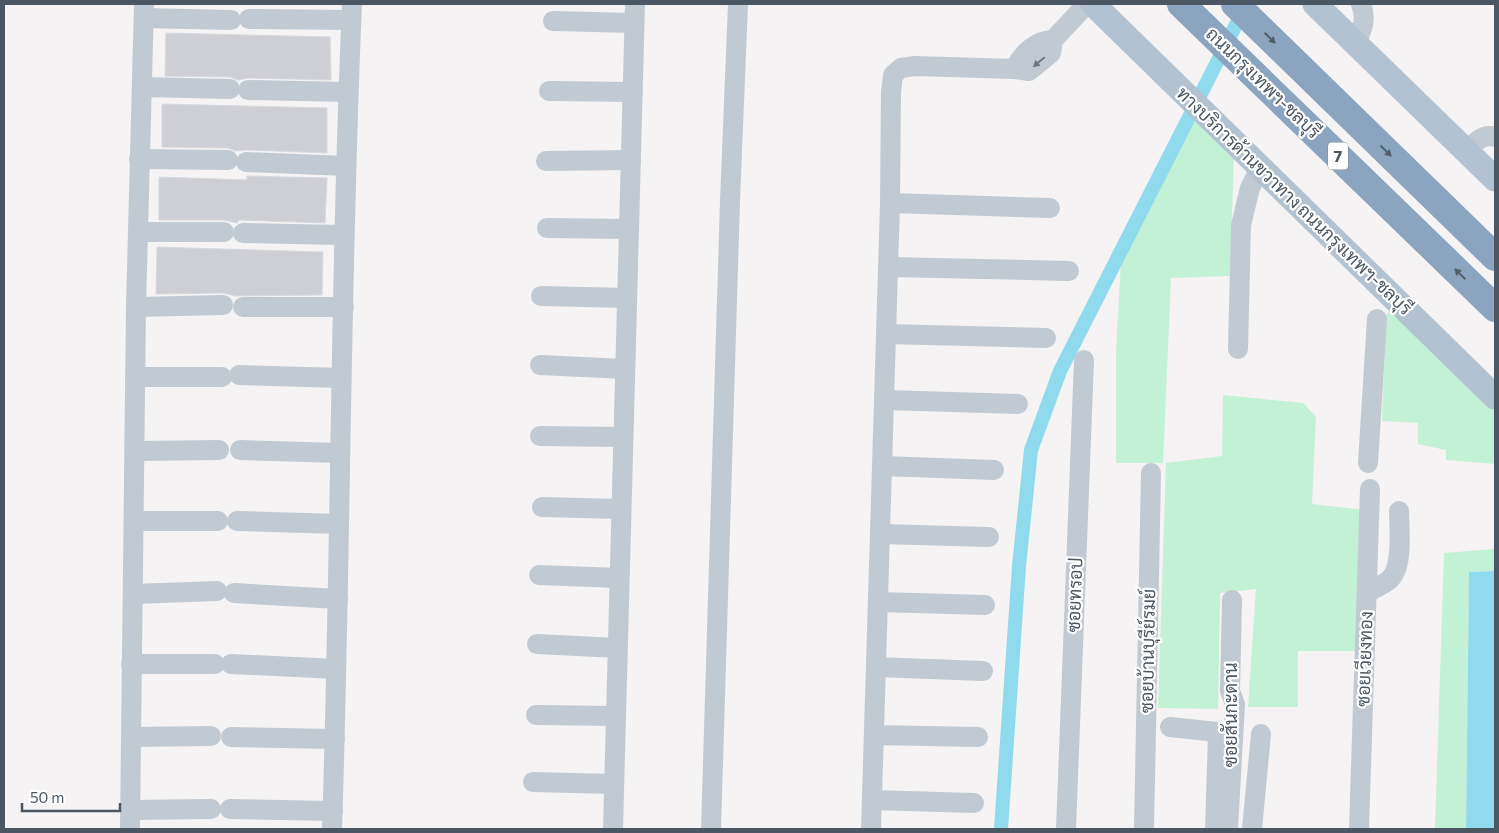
<svg xmlns="http://www.w3.org/2000/svg" width="1499" height="833" font-family="Commissioner,Sarabun,sans-serif">
	<style>
		.green { fill: #c3f1d5 }
		.water { fill: #90daee }
		.lines { fill: none; stroke-linecap: round; stroke-linejoin: round }
		.canal { stroke: #90daee; stroke-width: 14 }
		.building { fill: #cdcfd5; stroke: #d7d9de }
		.minor { stroke: #c1cad2; stroke-width: 20 }
		.major { stroke: #b3c2d1; stroke-width: 25 }
		.highway { stroke: #8ba5c1; stroke-width: 28 }
		.oneway { fill: #505e6b }
		.oneway2 { fill: #6e7983 }
		.labels { text-anchor: middle; stroke-width: 4.5; stroke-linejoin: round; paint-order: stroke }
		.shield { fill: #fff; stroke: #808990; stroke-width: 1 }
		.shield-label { font-size: 16px; font-weight: bold; fill: #4a5661 }
		.street-label { font-size: 18px; fill: #4a5661; stroke: #fff }
	</style>
	<rect width="100%" height="100%" fill="#f5f3f3"/>
	<g class="green">
		<polygon points="1197,117 1234,155 1230,276 1171,278 1163,463 1116,463 1116,352 1121,262"/>
		<polygon points="1392,307 1495,411 1495,464 1446,460 1446,450 1418,444 1418,423 1382,421 1386,316"/>
		<polygon points="1223,395 1303,403 1316,417 1312,504 1364,510 1359,651 1298,651 1298,707 1248,707 1256,589 1220,593 1218,709 1158,708 1166,463 1222,456"/>
		<polygon points="1495,535 1495,571 1469,572 1466,829 1435,829 1444,553 1494,549"/>
	</g>
	<polygon class="water" points="1495,571 1495,829 1466,829 1469,572"/>
	<g class="lines">
		<polyline class="canal" points="1001,829 1019,566 1031,450 1060,371 1244,9"/>
	</g>
	<g class="building">
		<polygon points="166,33 330,37 331,80 248,78 238,80 230,77 165,76"/>
		<polygon points="162,104 327,108 327,153 246,150 236,151 228,148 162,147"/>
		<polygon points="247,176 327,178 325,223 239,220 237,223 224,220 159,220 159,177 247,180"/>
		<polygon points="157,247 323,252 322,295 236,296 223,293 156,294"/>
	</g>
	<g class="lines">
		<g class="minor">
			<polyline points="144,18 231,20"/>
			<polyline points="249,19 351,20"/>
			<polyline points="553,21 634,23"/>
			<path d="M1356,44C1362,30 1367,19 1361,4"/>
			<path d="M1014,69C1022,54 1036,40 1053,40"/>
			<polyline points="142,87 230,89"/>
			<polyline points="248,90 348,92"/>
			<polyline points="549,91 633,92"/>
			<path d="M1467,151C1475,143 1482,133 1495,137"/>
			<polyline points="139,159 228,160"/>
			<polyline points="546,161 631,160"/>
			<polyline points="246,162 346,166"/>
			<polyline points="890,203 1050,208"/>
			<polyline points="547,228 629,229"/>
			<polyline points="138,232 224,232"/>
			<polyline points="243,233 344,235"/>
			<polyline points="889,267 1069,271"/>
			<polyline points="541,296 627,298"/>
			<polyline points="136,307 223,305"/>
			<polyline points="243,307 344,307"/>
			<polyline points="887,334 1046,338"/>
			<polyline points="1238,349 1241,225 1250,188 1260,168"/>
			<polyline points="540,365 625,369"/>
			<polyline points="239,375 341,378"/>
			<polyline points="135,377 222,377"/>
			<polyline points="885,400 1018,404"/>
			<polyline points="540,436 622,437"/>
			<polyline points="240,450 340,453"/>
			<polyline points="135,451 219,450"/>
			<polyline points="1368,463 1377,319"/>
			<polyline points="883,466 994,470"/>
			<polyline points="542,507 620,509"/>
			<polyline points="135,521 218,521"/>
			<polyline points="237,521 339,524"/>
			<polyline points="881,534 989,537"/>
			<polyline points="539,575 618,578"/>
			<path d="M1368,592C1375,588 1383,585 1389,580C1404,568 1399,528 1399,511"/>
			<polyline points="234,593 338,599"/>
			<polyline points="134,594 217,591"/>
			<polyline points="878,602 985,605"/>
			<polyline points="537,644 617,648"/>
			<polyline points="131,664 215,664"/>
			<polyline points="231,664 336,669"/>
			<polyline points="876,667 983,671"/>
			<polyline points="536,715 615,716"/>
			<polyline points="1170,727 1217,732 1218,734 1215,829"/>
			<polyline points="874,735 978,737"/>
			<polyline points="132,737 211,736"/>
			<polyline points="231,737 335,739"/>
			<polyline points="533,782 614,784"/>
			<polyline points="872,800 974,803"/>
			<polyline points="230,809 333,811"/>
			<polyline points="131,810 211,809"/>
			<polyline points="130,829 136,307 144,4"/>
			<path d="M332,829C341,554 340,279 352,4"/>
			<polyline points="613,829 635,4"/>
			<polyline points="711,829 730,201 738,4"/>
			<polyline points="871,829 890,203 891,92 893,75 901,68 915,66 1014,69 1029,71 1051,53 1053,40 1087,4"/>
			<polyline points="1066,829 1084,360"/>
			<polyline points="1144,829 1151,473"/>
			<polyline points="1228,829 1235,704 1230,691 1232,600"/>
			<polyline points="1252,829 1261,734"/>
			<polyline points="1359,829 1370,489"/>
		</g>
		<g class="major">
			<polyline points="1093,4 1495,397"/>
			<polyline points="1315,4 1495,179"/>
		</g>
		<g class="highway">
			<polyline points="1181,4 1495,308"/>
			<polyline points="1235,4 1495,257"/>
		</g>
	</g>
	<defs><path id="oneway-solid" d="M-6-.8H1V-3.2L6.5 0L1 3.2V.8H-6Z" transform="scale(1.25)"/></defs>
	<g class="oneway">
		<use href="#oneway-solid" transform="translate(1270 38) rotate(44)"/>
		<use href="#oneway-solid" transform="translate(1386 151) rotate(44)"/>
		<use href="#oneway-solid" transform="translate(1460 274) rotate(-136)"/>
	</g>
	<use class="oneway2" href="#oneway-solid" transform="translate(1039 62) rotate(140)"/>
	<g class="labels">
		<rect class="shield" x="1328" y="142.5" width="20" height="27" rx="4"/>
		<g class="shield-label">
			<text x="1338" y="162">7</text>
		</g>
		<g class="street-label">
			<text transform="translate(1263 83) rotate(44)" y="6">ถนนกรุงเทพฯ-ชลบุรี</text>
			<text transform="translate(1294 201) rotate(44)" y="6">ทางบริการด้านขวาทาง ถนนกรุงเทพฯ-ชลบุรี</text>
			<text transform="translate(1075 595) rotate(-88)" y="6">ซอยทรอป</text>
			<text transform="translate(1148 651) rotate(-89)" y="6">ซอยบ้านบุรีย์รมย์</text>
			<text transform="translate(1365 659) rotate(-88)" y="6">ซอยเวียงทอง</text>
			<text transform="translate(1231 715) rotate(-90)" y="6">ซอยสันกะดาน</text>
		</g>
	</g>
	<rect width="1499" height="833" fill="none" stroke="#4a5661" stroke-width="10"/>
	<path d="M22 803v8h98v-8" fill="none" stroke="#4a5661" stroke-width="2.5"/>
	<text x="30" y="803" font-size="15" fill="#4a5661" stroke="#ffffff" stroke-width="4" paint-order="stroke">50 m</text>
</svg>
